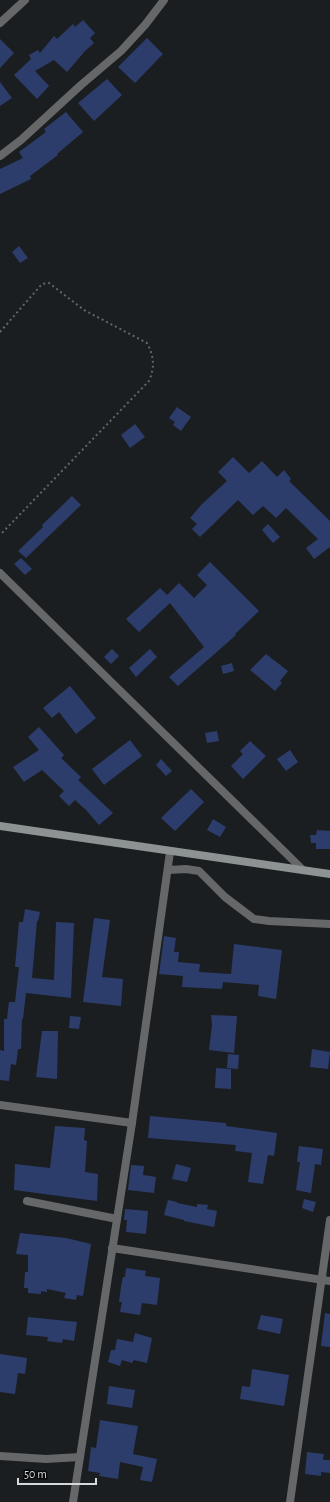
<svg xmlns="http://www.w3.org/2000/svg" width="330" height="1502" font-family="'Alegreya Sans',sans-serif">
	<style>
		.building { fill: #2d3d6b }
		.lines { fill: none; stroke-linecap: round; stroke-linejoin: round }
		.path { stroke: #626669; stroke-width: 2; stroke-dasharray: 2 3; stroke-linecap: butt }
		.minor { stroke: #656768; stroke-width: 8 }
		.secondary { stroke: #8d9293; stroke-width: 8 }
	</style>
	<rect width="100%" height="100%" fill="#1a1e21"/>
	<g class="building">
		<polygon points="83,20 95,33 90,38 94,43 85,51 67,72 54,60 35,71 49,86 37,99 14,75 31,59 29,55 38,50 40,53 54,36 57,39 73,24 75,27"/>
		<polygon points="147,38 163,54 135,83 118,67"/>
		<polygon points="0,39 14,53 0,68"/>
		<polygon points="107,79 122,95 94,121 78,103"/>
		<polygon points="0,82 12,98 0,106"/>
		<polygon points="66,112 83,132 57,154 58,155 30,176 31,179 0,194 0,169 23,158 19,152 46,132 44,129"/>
		<polygon points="19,246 28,258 20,263 12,252"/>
		<polygon points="177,407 191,417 181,431 173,425 175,422 169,418"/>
		<polygon points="135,424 145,437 130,448 121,435"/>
		<polygon points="233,457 249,473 262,461 277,477 284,470 291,479 289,481 330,521 330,547 314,559 306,548 318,539 286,508 276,518 263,506 253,515 238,500 200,537 192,529 197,524 190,518 202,504 227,481 218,472"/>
		<polygon points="72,496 81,505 26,558 18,551 43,527 42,525"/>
		<polygon points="268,524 280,537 273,543 262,530"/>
		<polygon points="21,558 32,569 25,575 14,564"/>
		<polygon points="210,562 259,611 235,634 236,635 178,686 169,677 204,647 170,603 139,632 126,619 160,588 167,595 179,583 194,598 207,585 197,575"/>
		<polygon points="112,649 119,656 111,664 104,657"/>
		<polygon points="150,649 157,657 136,677 129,668"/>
		<polygon points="266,654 288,671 280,681 282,683 275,691 250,670"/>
		<polygon points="232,663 234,671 223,674 221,666"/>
		<polygon points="70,686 96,718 76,734 59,712 52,718 43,708"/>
		<polygon points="39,727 64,755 61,758 81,777 78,780 113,813 99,825 86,810 75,800 69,806 59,796 64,791 42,770 24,782 13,767 39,750 28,737"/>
		<polygon points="217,731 219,741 207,743 205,733"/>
		<polygon points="130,740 142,756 104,785 92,769"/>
		<polygon points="250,741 266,756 243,779 231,766 243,754 240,751"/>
		<polygon points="290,750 298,762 286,771 277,759"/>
		<polygon points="161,759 172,771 166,776 156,765"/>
		<polygon points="191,789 204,802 175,831 161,818"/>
		<polygon points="213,819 226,827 220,837 207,830"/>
		<polygon points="317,830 330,831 330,849 316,849 316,843 311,843 310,835 316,835"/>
		<polygon points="25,909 40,912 38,921 37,921 32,978 54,980 56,922 74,923 71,998 26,993 23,1019 22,1019 21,1049 18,1049 16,1065 11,1064 9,1081 0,1080 0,1050 4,1051 4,1019 7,1019 9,1002 15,1002 19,967 15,967 19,922 23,922"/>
		<polygon points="94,918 110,920 102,977 123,979 121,1006 83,1002"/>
		<polygon points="164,936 176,938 174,952 179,952 178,962 200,964 199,972 231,974 234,944 282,950 276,999 258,996 259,985 223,982 222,989 182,987 183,976 159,974"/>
		<polygon points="211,1015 237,1016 234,1053 209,1050 212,1025"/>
		<polygon points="70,1016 81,1017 79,1029 69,1028"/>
		<polygon points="42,1031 58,1031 57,1079 36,1077"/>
		<polygon points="312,1049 330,1052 328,1069 310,1067"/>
		<polygon points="228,1054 239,1055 238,1069 227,1068"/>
		<polygon points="216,1068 231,1069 231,1089 215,1088"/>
		<polygon points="150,1116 226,1123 226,1126 277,1133 274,1156 268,1155 263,1184 248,1182 252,1153 235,1151 236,1145 148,1138"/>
		<polygon points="55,1126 85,1128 84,1140 87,1141 85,1172 98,1174 97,1201 14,1190 15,1164 50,1168"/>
		<polygon points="299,1146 323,1149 321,1165 315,1164 311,1193 296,1190 300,1162 297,1162"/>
		<polygon points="176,1164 191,1168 187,1182 172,1179"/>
		<polygon points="131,1165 144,1166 143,1175 156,1177 154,1193 128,1190"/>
		<polygon points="304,1199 316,1202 313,1212 302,1208"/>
		<polygon points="168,1200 177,1202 177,1203 197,1207 197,1204 208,1205 207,1209 217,1211 214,1227 184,1221 184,1220 164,1215"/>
		<polygon points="125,1209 148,1211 146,1234 126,1232 127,1220 124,1220"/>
		<polygon points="20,1233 66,1238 91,1244 83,1296 77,1295 76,1300 64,1298 66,1293 47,1289 47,1292 41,1291 41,1294 28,1293 28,1288 24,1288 25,1272 28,1272 28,1255 16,1254"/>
		<polygon points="126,1268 146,1271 145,1276 160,1278 157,1305 142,1303 140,1315 120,1312 122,1302 119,1302 121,1287 123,1277 125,1277"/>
		<polygon points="325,1313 330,1314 330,1347 321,1346"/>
		<polygon points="261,1315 283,1319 280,1334 257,1329"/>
		<polygon points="28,1317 77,1322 74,1341 63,1339 62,1343 47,1341 48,1337 26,1335"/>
		<polygon points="135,1333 152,1338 147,1363 134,1360 132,1363 122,1360 120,1366 108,1362 111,1350 115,1350 117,1339 133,1342"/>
		<polygon points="0,1354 27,1358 25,1374 18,1373 15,1394 0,1392"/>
		<polygon points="252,1369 289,1375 284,1406 240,1399 242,1386 250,1387"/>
		<polygon points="109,1386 135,1390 132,1408 107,1404"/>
		<polygon points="100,1420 138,1426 133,1454 157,1459 152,1482 140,1480 143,1467 120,1462 118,1479 99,1476 100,1473 88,1471 91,1447 96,1448"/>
		<polygon points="307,1452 324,1454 323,1460 330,1460 330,1473 321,1472 321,1476 305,1474"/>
	</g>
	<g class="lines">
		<path class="path" d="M0,332L42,284L49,283L84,310L147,343C154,356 155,367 149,381L0,535"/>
		<g class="minor">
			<polyline points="0,23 25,0"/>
			<polyline points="0,156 21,140 81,85 121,51 145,25 164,0"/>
			<polyline points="0,573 303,870"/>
			<polyline points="168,870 186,869 199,871 225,897 254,919 269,921 330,924"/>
			<polyline points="0,1105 132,1123"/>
			<polyline points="27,1201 117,1219"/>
			<polyline points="112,1248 330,1281"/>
			<polyline points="0,1456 46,1459 80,1457"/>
			<polyline points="73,1502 132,1123 170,852"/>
			<polyline points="290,1502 330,1220"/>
		</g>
		<polyline class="secondary" points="0,826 330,874"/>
	</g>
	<path d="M18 1478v6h78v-6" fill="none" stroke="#d6d9db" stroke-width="2"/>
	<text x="24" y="1478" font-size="12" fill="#d6d9db" stroke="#070809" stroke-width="3" paint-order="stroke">50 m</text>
</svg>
